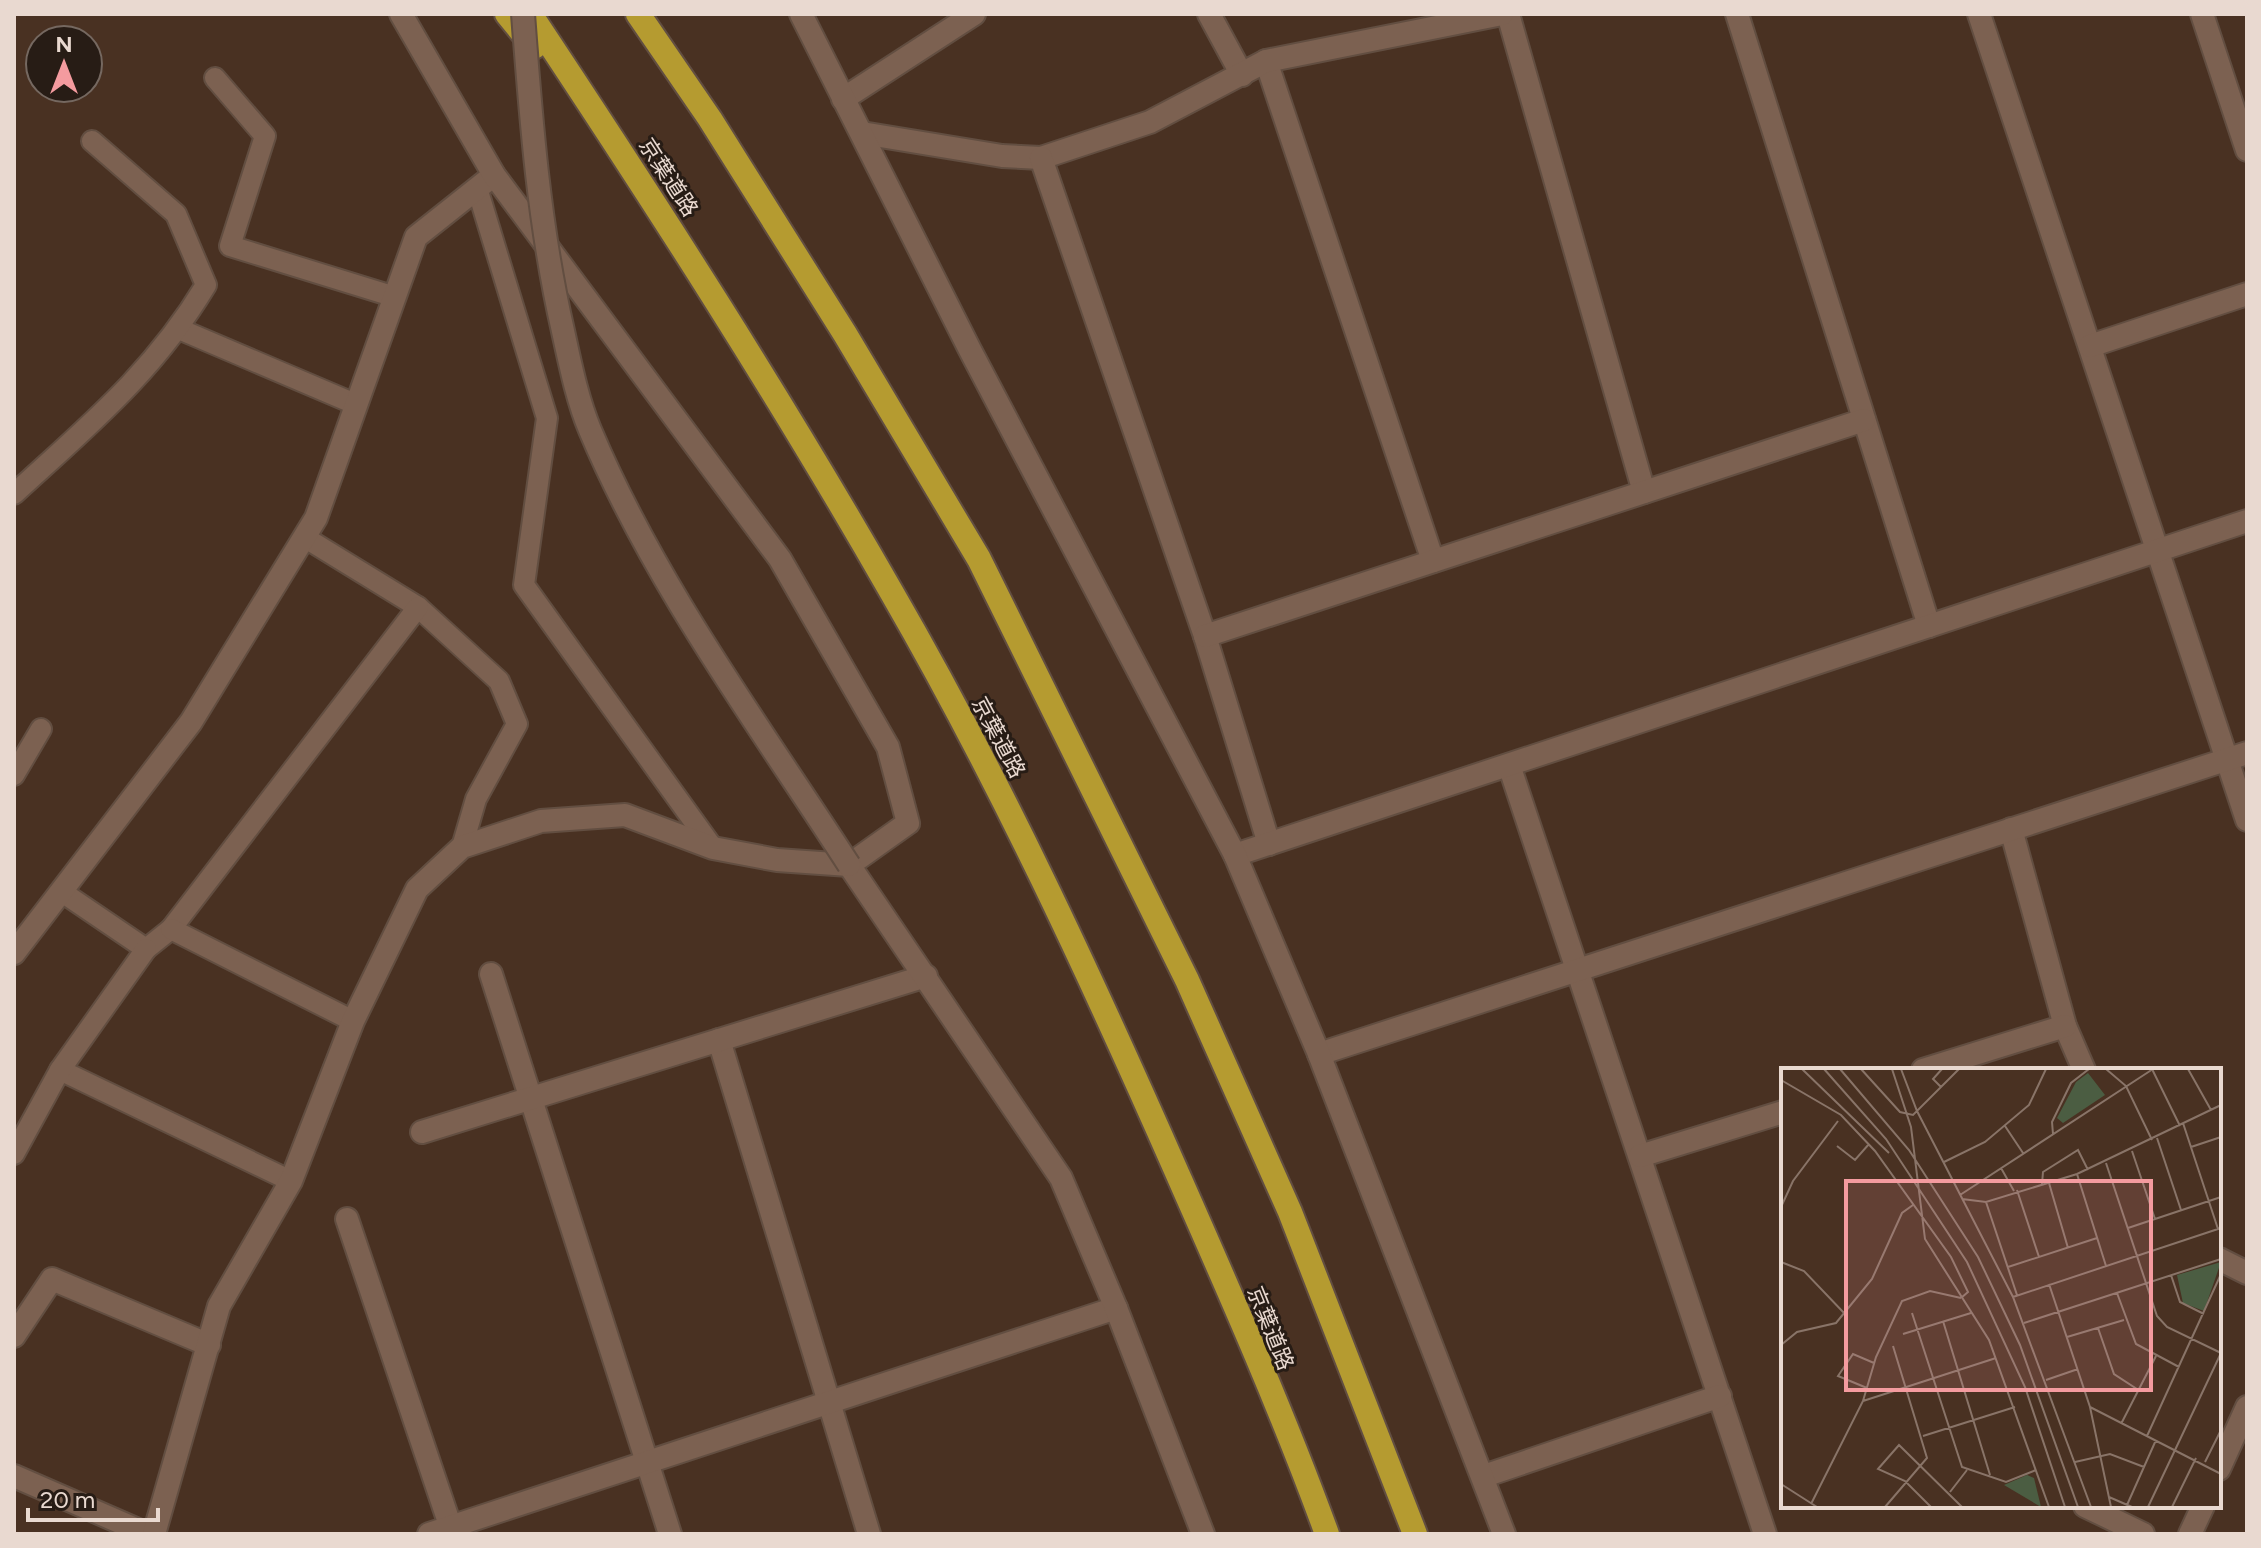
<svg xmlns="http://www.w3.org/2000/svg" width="2261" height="1548" font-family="Figtree,'Noto Sans JP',sans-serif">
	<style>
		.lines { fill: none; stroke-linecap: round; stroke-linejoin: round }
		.service-casing { stroke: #624e41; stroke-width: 24 }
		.minor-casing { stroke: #624e41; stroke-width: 26 }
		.tertiary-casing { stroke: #624e41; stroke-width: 26 }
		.motorway-casing { stroke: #624e41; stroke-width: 28 }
		.service { stroke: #7c6151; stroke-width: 20 }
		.minor { stroke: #7c6151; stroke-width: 22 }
		.tertiary { stroke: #7c6151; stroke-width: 22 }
		.motorway { stroke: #b59b30; stroke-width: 24 }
		.tertiary-bridge-casing { stroke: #624e41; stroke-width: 26; stroke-linecap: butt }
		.tertiary-bridge { stroke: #7c6151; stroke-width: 22 }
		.labels { text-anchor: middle; stroke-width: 6; stroke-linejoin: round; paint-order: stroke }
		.street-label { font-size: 22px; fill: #e9d9d0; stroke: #271c15 }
		.inset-road { fill: none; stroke: #897468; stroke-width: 2 }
		.view { fill: #f49b9f; fill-opacity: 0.15; stroke: #f49b9f; stroke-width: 4 }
		.inset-edge { fill: none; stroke: #e9d9d0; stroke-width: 4 }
	</style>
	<rect width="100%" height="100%" fill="#493122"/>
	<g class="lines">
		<defs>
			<g id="service">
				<polyline points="215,78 265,136 230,246 392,296"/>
				<polyline points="477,188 547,418 524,585 713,848"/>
				<polyline points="179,329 355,404"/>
				<path d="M14,494C88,426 153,373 206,285L176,214L92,141"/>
				<polyline points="304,537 418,607 499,681 517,724 476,799 462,847"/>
				<polyline points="14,775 41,729"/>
				<polyline points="62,892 146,949 171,929 418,607"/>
				<polyline points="171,929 353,1021"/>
				<polyline points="60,1070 291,1181"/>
				<polyline points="14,1154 60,1070 146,949"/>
			</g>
			<g id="minor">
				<polyline points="1209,14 1242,75"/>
				<polyline points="1508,14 1644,492"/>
				<polyline points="1737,14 1929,626"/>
				<polyline points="1979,14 2247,820"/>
				<polyline points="2202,14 2247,150"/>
				<polyline points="1266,61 1433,561"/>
				<polyline points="843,99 974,14"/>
				<polyline points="862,133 1002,156 1041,158 1150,122 1266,61 1502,14"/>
				<polyline points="1041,158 1205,636 1269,844"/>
				<polyline points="2090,346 2247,294"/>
				<polyline points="1205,636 1864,420"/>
				<polyline points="1509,765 1765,1534"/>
				<polyline points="2011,829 2065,1026 2084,1070"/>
				<polyline points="1235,855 2247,521"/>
				<polyline points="14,953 191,722 316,518 416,237 494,175"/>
				<polyline points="491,974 670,1534"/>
				<polyline points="719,1040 869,1534"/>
				<polyline points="1319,1054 2247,753"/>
				<polyline points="1923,1070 2065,1026"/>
				<polyline points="422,1132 926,976"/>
				<polyline points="1640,1156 1783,1112"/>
				<polyline points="347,1219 453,1534"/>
				<polyline points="2219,1259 2247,1273"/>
				<polyline points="14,1336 52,1279 209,1345"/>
				<polyline points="2219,1469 2247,1407"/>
				<polyline points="14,1476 147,1534"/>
				<polyline points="1484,1476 1720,1396"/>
				<polyline points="2085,1506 2143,1534"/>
				<polyline points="154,1534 219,1306 291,1181 353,1021 417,889 462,847 541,821 625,815 713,848 777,860 849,865 908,823 888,747 780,559 494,175 401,14"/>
				<polyline points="429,1534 1116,1308"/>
				<polyline points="2190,1534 2203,1506"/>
			</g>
			<g id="tertiary">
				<polyline points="801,14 970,350 1235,855 1319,1054 1504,1534"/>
				<polyline points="849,865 1061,1178 1116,1308 1203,1534"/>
			</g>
			<g id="motorway">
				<polyline points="507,14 534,47"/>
				<path d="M530,14C656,204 779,395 892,593C1000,780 1091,977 1178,1175C1230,1293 1283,1413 1327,1534"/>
				<polyline points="638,14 710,119 845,334 979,559 1187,980 1290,1212 1415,1534"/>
			</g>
		</defs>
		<use href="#service" class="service-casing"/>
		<use href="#minor" class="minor-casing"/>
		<use href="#tertiary" class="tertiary-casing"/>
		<use href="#motorway" class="motorway-casing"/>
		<use href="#service" class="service"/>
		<use href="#minor" class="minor"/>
		<use href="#tertiary" class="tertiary"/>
		<use href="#motorway" class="motorway"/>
		<defs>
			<path id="tertiary-bridge" d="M523,14C531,121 539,226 563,331C570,363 577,399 590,430C655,585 759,725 849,865"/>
		</defs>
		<use href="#tertiary-bridge" class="tertiary-bridge-casing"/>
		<use href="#tertiary-bridge" class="tertiary-bridge"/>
	</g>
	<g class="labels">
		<g class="street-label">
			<text transform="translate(669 177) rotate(57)" y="8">京葉道路</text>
			<text transform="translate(999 737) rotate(62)" y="8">京葉道路</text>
			<text transform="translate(1271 1328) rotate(68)" y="8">京葉道路</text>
		</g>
	</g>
	<g transform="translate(1781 1068)">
		<rect width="440" height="440" fill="#493122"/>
		<path d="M307,5L324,27L282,55L276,50L295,14ZM440,194L423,243L402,235L396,207ZM246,407L253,410L260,439L223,417Z" fill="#4b5d42"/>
		<path class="inset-road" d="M21,1L108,85M43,1L105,71L186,194L244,319L284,439M59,1L128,82L197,189L239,277L297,439M80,1L119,44L132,47L178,1M111,1L130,59L144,171L208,272L268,439M120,1L136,43L232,229L310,439M325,1L345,18L371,72M371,1L399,58M407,1L430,42M0,12L60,47L94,83L170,189L187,224L180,230M160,19L152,11L161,1M402,55L437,161M224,58L242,85M272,66L271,54L290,15L308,1M376,70L400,142M56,78L74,92L88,76M410,79L440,69M351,83L374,151M163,94L204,74L248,37L265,1M325,95L376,248L386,259L440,285M220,100L233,123M296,106L325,198M268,115L287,180M261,116L262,104L297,82L307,102M236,122L258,189M179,127L372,1M181,131L205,134L296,106L440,37M205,134L236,227M0,139L12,113L57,53M347,160L440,129M0,194L23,203L64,246M227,199L316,170M390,207L399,234L423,246M268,216L309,339L330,439M336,225L355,276L398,299M232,229L440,160M131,245L181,399L225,414L255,402M162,253L209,407M243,255L440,191M317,260L333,306L359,323M122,266L190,245M286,269L343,252M0,277L16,264L55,255L91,211L121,145L132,137M265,312L297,301M86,320L57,308L72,286L93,295M82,333L215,290M309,339L440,406M340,356L375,288M142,368L234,339M366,368L440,206M294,394L329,386L363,399M424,394L440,362M0,416L36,439M169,424L186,402M328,429L351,439M30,436L82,333L95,289L121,233L149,223L180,230M346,437L375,372M104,439L146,390L112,278M150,439L124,413L97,401L118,377L181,439M367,439L440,285M391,439L415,390"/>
		<path class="view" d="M65,113H370V322H65Z"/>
		<rect width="440" height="440" class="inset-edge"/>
	</g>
	<rect width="2261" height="1548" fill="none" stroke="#e9d9d0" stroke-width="32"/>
	<g transform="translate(64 64)"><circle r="38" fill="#271c15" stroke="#756860" stroke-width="2"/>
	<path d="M0-6L14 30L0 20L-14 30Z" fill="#f49b9f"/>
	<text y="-12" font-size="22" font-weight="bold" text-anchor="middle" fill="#e9d9d0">N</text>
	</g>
	<path d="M28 1508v12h130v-12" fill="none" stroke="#e9d9d0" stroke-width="4"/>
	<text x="40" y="1508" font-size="24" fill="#e9d9d0" stroke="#271c15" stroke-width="6" paint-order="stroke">20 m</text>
</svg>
